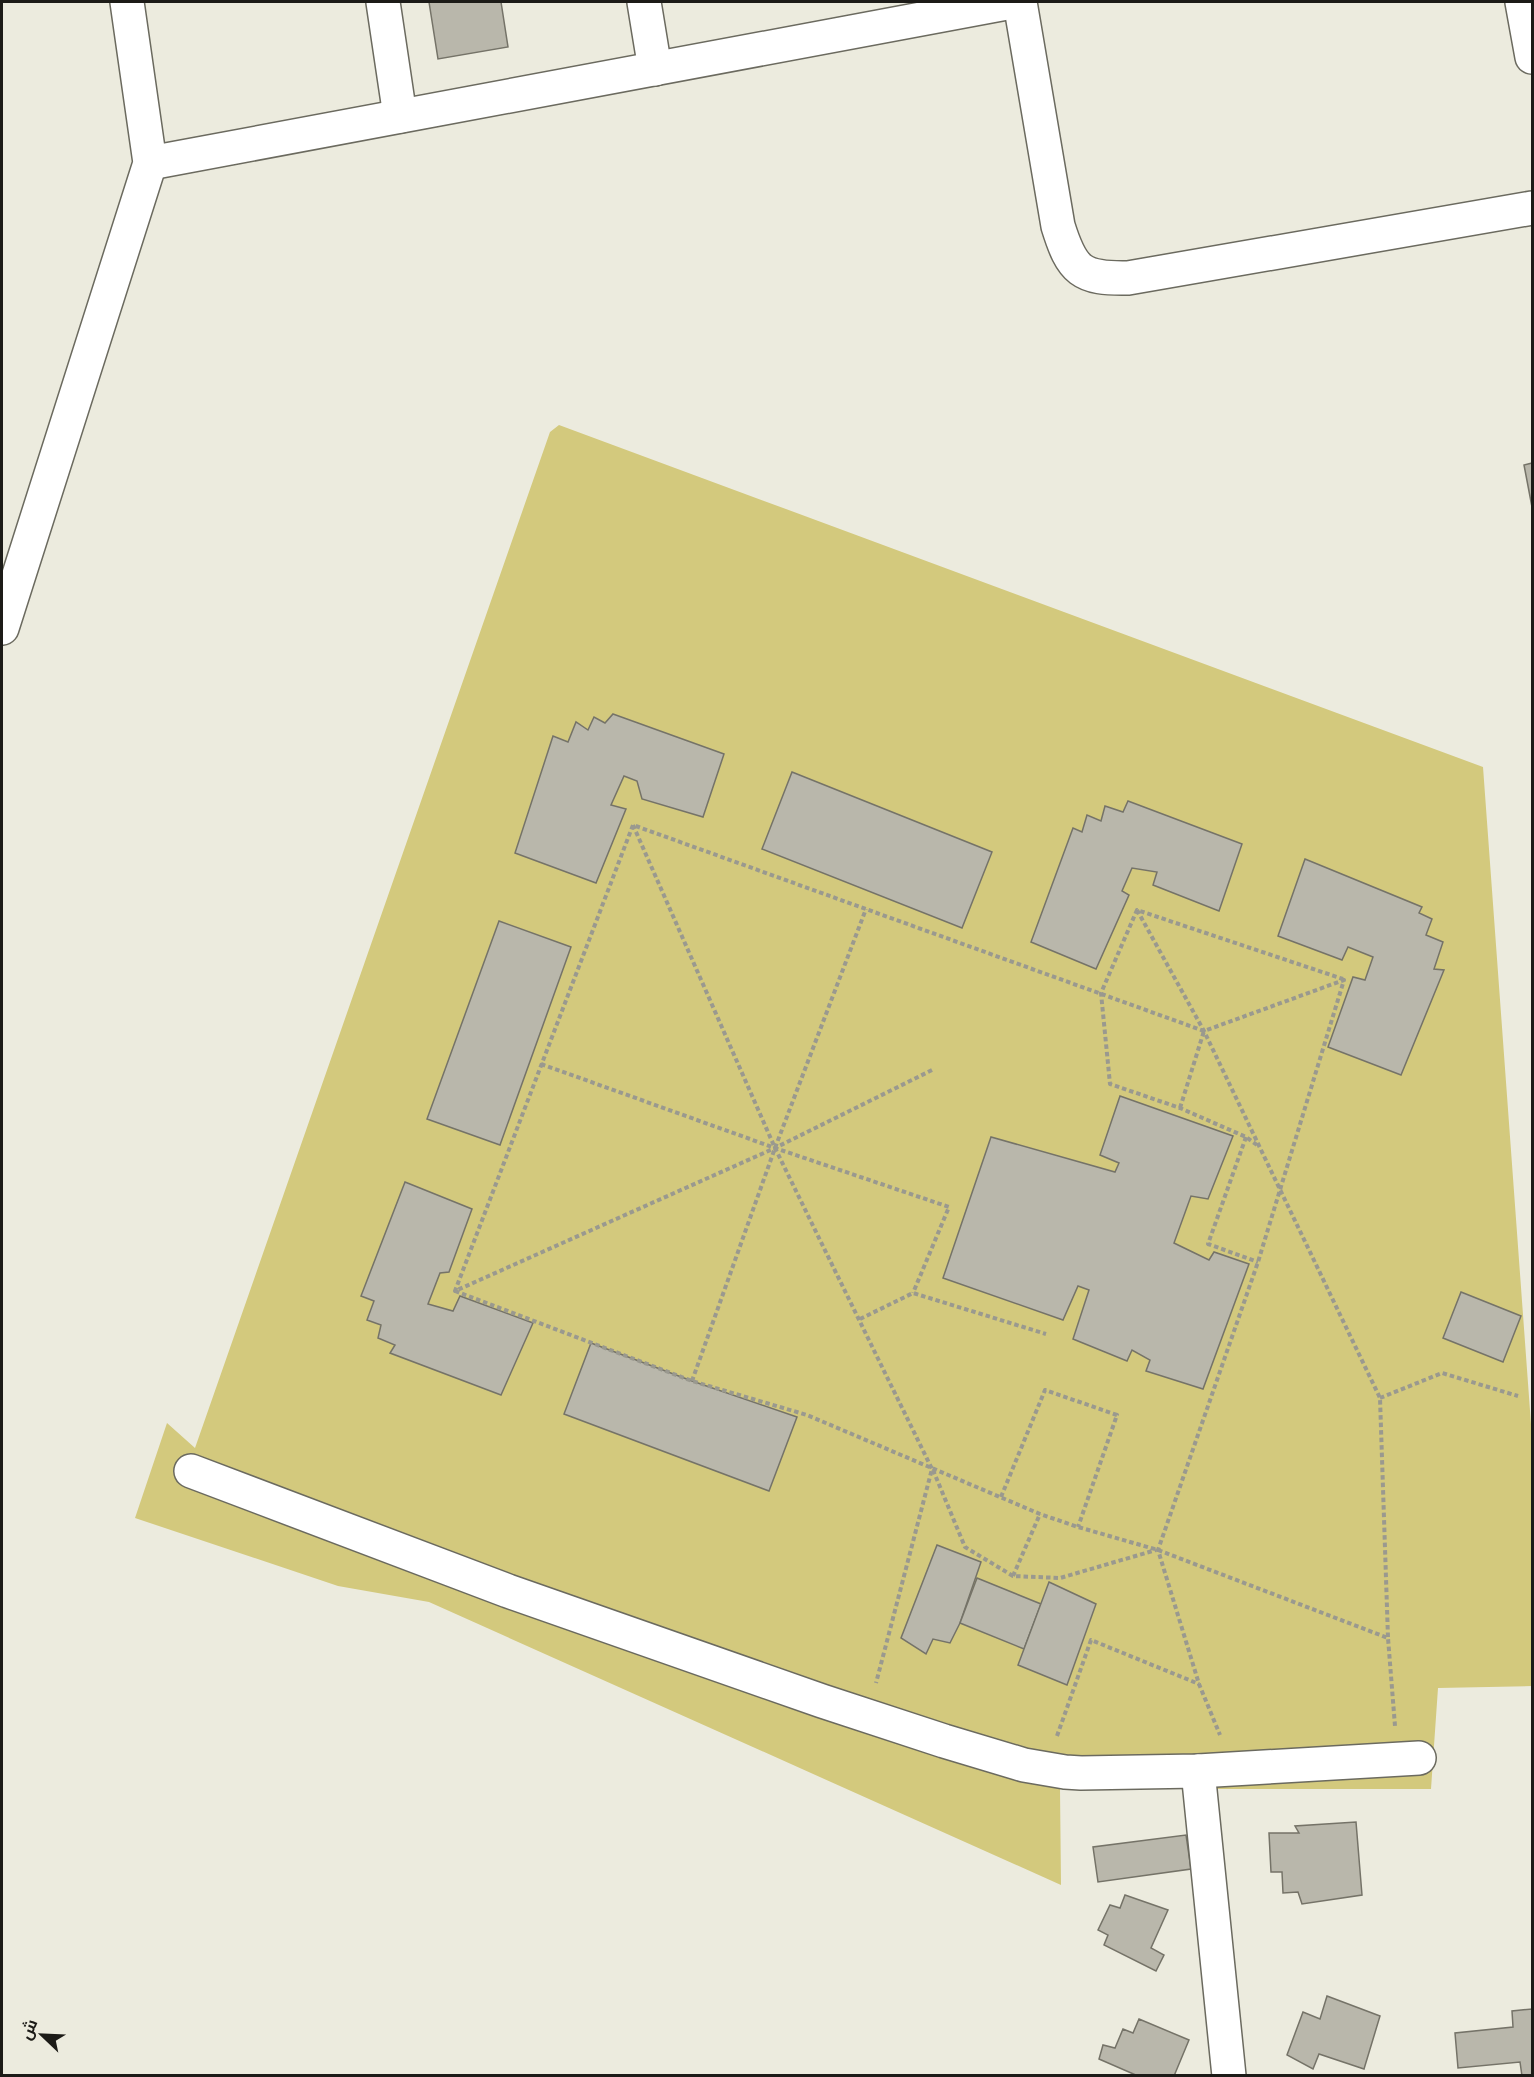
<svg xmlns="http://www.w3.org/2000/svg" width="1534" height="2077" font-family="'Source Sans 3',Cairo,sans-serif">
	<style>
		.green { fill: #d3c97d }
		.building { fill: #b9b7ab; stroke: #757368; stroke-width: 1.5 }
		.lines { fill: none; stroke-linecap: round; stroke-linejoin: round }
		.minor-casing { stroke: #6b6a5f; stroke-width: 36 }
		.path { stroke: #9a998f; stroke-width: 4; stroke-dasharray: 4.5 3; stroke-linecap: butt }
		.minor { stroke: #fff; stroke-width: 33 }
	</style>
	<rect width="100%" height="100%" fill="#ecebde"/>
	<polygon class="green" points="559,425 1483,767 1532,1438 1532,1686 1438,1688 1431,1789 1060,1789 1061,1885 429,1602 338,1586 135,1518 167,1423 195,1448 550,432"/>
	<g class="building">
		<polygon points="429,2 501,2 508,47 438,59"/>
		<polygon points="1532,463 1532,507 1524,465"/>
		<polygon points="613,714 724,754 703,817 642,799 637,781 624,776 611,805 626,809 596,883 515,853 553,736 568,742 576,722 588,730 594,717 605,723"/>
		<polygon points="792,772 992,852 962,928 762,849"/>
		<polygon points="1128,801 1242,844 1219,911 1153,885 1157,872 1132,868 1122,891 1129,895 1096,969 1031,942 1073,828 1082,832 1087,815 1101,821 1105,806 1123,812"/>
		<polygon points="1305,859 1422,907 1419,913 1432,919 1426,935 1443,942 1434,969 1444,970 1401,1075 1328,1047 1353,977 1365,980 1373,957 1348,947 1342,960 1278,936"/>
		<polygon points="499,921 571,947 500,1145 427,1119"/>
		<polygon points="1120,1096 1233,1136 1208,1199 1191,1196 1174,1243 1209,1260 1214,1252 1249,1264 1203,1389 1146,1371 1150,1360 1132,1350 1127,1361 1073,1339 1089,1290 1078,1286 1063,1320 943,1278 991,1137 1115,1172 1119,1163 1100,1155"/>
		<polygon points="405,1182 472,1209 449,1272 440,1273 428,1304 453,1311 460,1296 533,1323 501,1395 390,1353 395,1345 378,1338 381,1325 367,1320 374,1301 361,1296"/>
		<polygon points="1461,1292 1521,1316 1503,1362 1443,1338"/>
		<polygon points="591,1343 692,1381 797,1417 769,1491 564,1414"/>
		<polygon points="937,1545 981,1562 960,1623 950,1643 933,1639 926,1654 901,1638"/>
		<polygon points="977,1578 1041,1604 1024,1649 960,1623"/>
		<polygon points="1049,1582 1096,1604 1067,1685 1018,1665"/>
		<polygon points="1356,1822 1362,1895 1302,1904 1298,1892 1283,1893 1282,1872 1271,1872 1269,1833 1299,1833 1295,1826"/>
		<polygon points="1186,1835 1191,1869 1098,1882 1093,1847"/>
		<polygon points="1125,1895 1168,1910 1151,1948 1164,1955 1156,1971 1104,1945 1108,1935 1098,1930 1110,1905 1120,1908"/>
		<polygon points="1327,1996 1380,2016 1364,2069 1319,2054 1313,2069 1287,2055 1303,2012 1320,2019"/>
		<polygon points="1532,2009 1532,2076 1522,2076 1520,2062 1458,2068 1455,2033 1513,2027 1512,2011"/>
		<polygon points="1139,2019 1189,2040 1174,2076 1138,2076 1099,2059 1103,2045 1115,2048 1123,2029 1133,2033"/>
	</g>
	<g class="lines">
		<defs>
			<g id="minor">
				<polyline points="383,2 400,116"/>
				<polyline points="644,2 655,69"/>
				<path d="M1020,2L1058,226C1072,271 1081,279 1128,278L1532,208"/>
				<polyline points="1522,2 1532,57"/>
				<polyline points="150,163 1012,2"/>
				<polyline points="2,628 150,163 127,2"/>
				<polyline points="191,1471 508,1591 822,1701 944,1741 1024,1765 1065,1772 1081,1773 1198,1771 1419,1758"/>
				<polyline points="1198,1771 1229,2076"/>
			</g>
		</defs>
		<use href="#minor" class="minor-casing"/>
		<g class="path">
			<polyline points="633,825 775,1148 932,1469 876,1683"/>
			<polyline points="1137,910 1204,1031 1380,1398 1388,1638"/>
			<polyline points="541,1064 775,1148 949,1207 913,1293"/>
			<polyline points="932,1070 775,1148 455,1291 633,825 1204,1031 1344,980 1258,1262 1158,1550 1199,1684 1220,1735"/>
			<polyline points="1180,1108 1204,1031"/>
			<polyline points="1246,1137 1208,1244 1258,1262"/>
			<polyline points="1257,1145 1246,1137 1180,1108 1110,1084 1101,993 1137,910 1343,979"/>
			<polyline points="455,1291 692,1381 807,1415 1040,1514 1078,1527 1158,1550 1388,1638 1395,1726"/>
			<polyline points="860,1319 913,1293 1046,1334"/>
			<polyline points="692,1381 775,1148 866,909"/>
			<polyline points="1380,1398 1442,1373 1518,1396"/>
			<polyline points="933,1470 965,1547 1013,1576 1060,1578 1156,1550"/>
			<polyline points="1001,1497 1045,1390 1117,1415 1078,1527"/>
			<polyline points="1013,1576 1040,1514"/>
			<polyline points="1057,1736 1091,1640 1199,1684"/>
		</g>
		<use href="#minor" class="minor"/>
	</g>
	<rect width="1534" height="2077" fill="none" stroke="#1c1b17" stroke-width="6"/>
	<g transform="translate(42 2035) rotate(293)" stroke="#ecebde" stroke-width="4.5" paint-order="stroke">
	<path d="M0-4.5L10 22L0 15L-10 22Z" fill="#1c1b17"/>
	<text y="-9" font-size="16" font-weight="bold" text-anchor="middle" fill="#1c1b17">ش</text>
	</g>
</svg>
